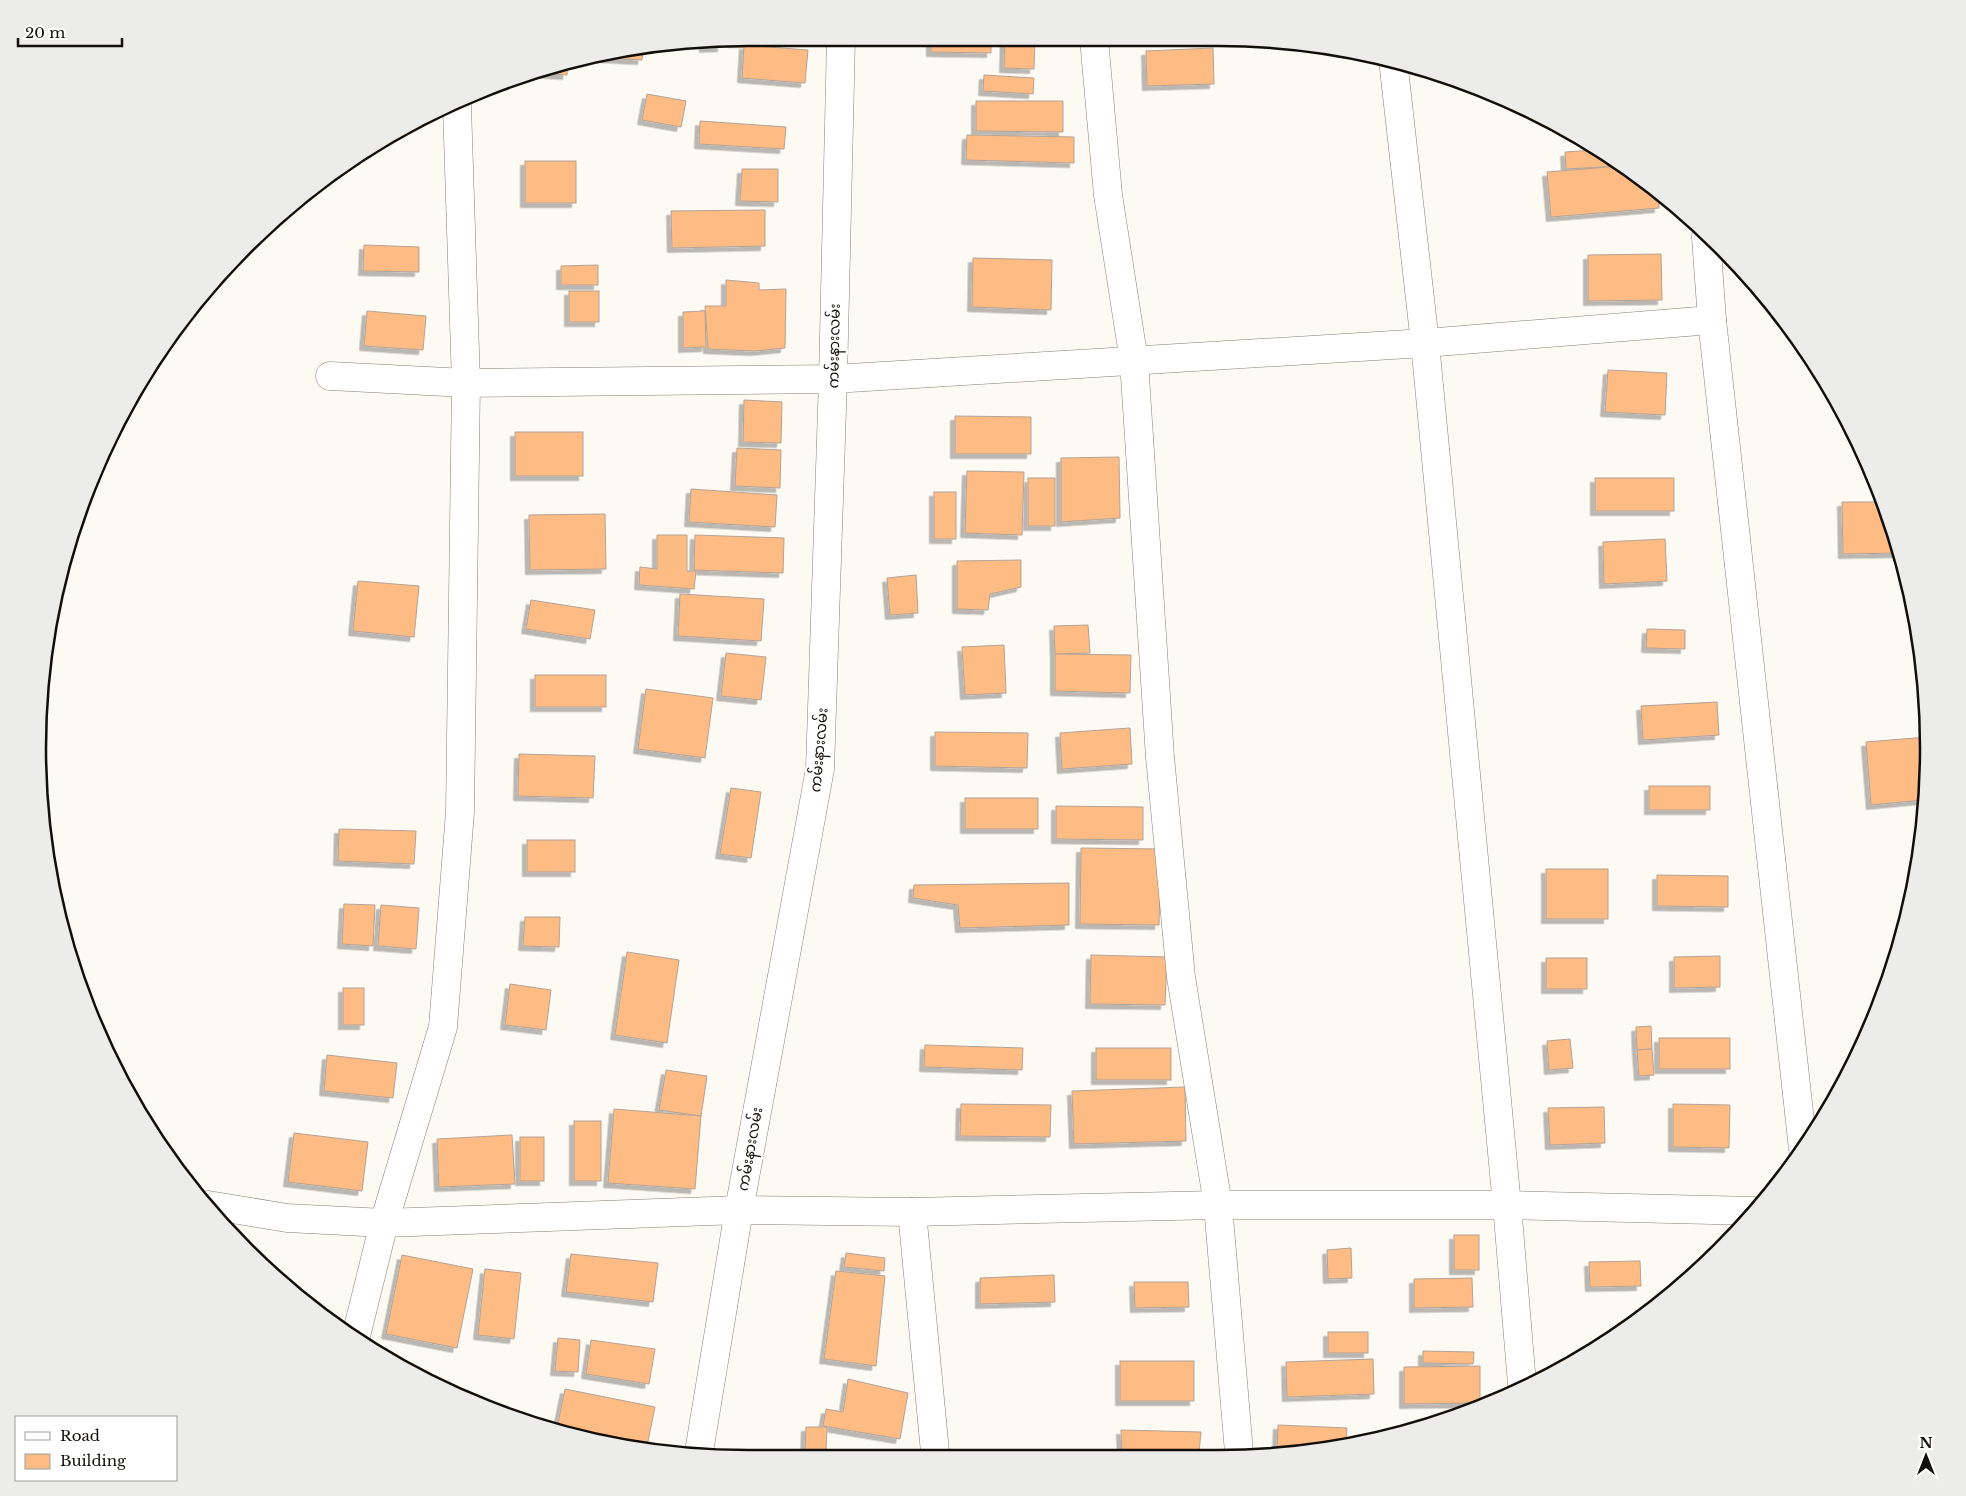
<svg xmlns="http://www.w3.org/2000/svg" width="1966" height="1496" font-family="'Libre Baskerville','Noto Sans Myanmar',serif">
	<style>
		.building { fill: #febb83; stroke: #b2a397; filter: url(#shadow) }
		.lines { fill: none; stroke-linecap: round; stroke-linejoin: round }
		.minor-casing { stroke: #8a8173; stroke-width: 29 }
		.primary-casing { stroke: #8a8173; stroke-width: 29 }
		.minor { stroke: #fff; stroke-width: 28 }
		.primary { stroke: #fff; stroke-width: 28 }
		.labels { text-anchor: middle; stroke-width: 5; stroke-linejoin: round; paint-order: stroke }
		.street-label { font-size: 15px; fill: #120e09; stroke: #fff }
		.rim { fill: none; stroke: #120e09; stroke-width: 2.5 }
	</style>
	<defs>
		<filter id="shadow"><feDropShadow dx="-4.5" dy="4.5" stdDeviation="0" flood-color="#0004"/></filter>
	</defs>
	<rect width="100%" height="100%" fill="#fdf9f3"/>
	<g class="building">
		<polygon points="748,38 787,38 787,43 732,43 732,40"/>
		<polygon points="931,38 991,38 991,53 931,52"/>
		<polygon points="1005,38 1035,38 1034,69 1004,68"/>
		<polygon points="722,41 722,47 704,48 704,43"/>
		<polygon points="744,45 808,50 805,83 742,78"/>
		<polygon points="1213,48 1214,84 1147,86 1146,51"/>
		<polygon points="643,51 642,60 605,58 605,56"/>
		<polygon points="568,61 567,75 536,73 564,62"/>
		<polygon points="984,75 1034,78 1033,94 983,91"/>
		<polygon points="647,94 686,101 681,127 642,120"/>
		<polygon points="976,101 1063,101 1063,132 976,131"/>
		<polygon points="700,121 786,127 784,149 699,144"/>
		<polygon points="967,135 1074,137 1074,163 966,160"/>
		<polygon points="1595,150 1621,166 1566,169 1565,152"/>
		<rect x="525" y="161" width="51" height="42"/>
		<polygon points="1621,166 1650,184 1658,191 1659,208 1551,217 1547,172"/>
		<polygon points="742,169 778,169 778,202 740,201"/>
		<polygon points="765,210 765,246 672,248 671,211"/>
		<polygon points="364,245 419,247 419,272 363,271"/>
		<polygon points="1661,254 1662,300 1588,301 1588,255"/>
		<polygon points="973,258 1052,260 1051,310 972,307"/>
		<polygon points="598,265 598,285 561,285 561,266"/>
		<polygon points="726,280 759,283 759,290 786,289 785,348 755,351 708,349 705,306 726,306"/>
		<rect x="569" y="291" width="30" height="31"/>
		<polygon points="367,311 426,316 423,350 364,346"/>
		<polygon points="705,311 706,347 683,348 683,312"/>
		<polygon points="1608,370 1667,373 1665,415 1605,412"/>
		<polygon points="744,400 782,402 781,443 743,442"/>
		<polygon points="955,416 1031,417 1031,454 955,454"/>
		<rect x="515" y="432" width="68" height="44"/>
		<polygon points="737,448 781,450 780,488 735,486"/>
		<polygon points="1119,457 1120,518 1061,522 1061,458"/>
		<polygon points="967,471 1024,472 1022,535 965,533"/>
		<rect x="1028" y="478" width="27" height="48"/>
		<rect x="1595" y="478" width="79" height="33"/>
		<polygon points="691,489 777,495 775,527 689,522"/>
		<rect x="934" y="492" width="22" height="47"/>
		<polygon points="1842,502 1882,502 1898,553 1843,554"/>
		<polygon points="605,514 606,569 530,570 529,515"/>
		<polygon points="657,535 687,535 687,571 696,571 694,589 639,585 640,567 657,569"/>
		<polygon points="695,535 784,538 783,573 694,570"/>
		<polygon points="1665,539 1667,581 1604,584 1603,542"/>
		<polygon points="1021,560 1021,587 990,594 988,610 957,609 957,561"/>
		<polygon points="916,575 918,613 890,615 887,578"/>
		<polygon points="358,581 419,586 414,637 353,631"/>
		<polygon points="680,594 764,599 761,641 678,636"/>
		<polygon points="531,600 595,610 590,639 526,629"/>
		<polygon points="1088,625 1090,653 1055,654 1054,626"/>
		<polygon points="1647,629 1685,630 1685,649 1646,648"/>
		<polygon points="1004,645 1006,693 965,695 962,647"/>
		<polygon points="726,653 766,657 761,700 721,696"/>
		<polygon points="1055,654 1131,655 1130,693 1055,691"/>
		<rect x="535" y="675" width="71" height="32"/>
		<polygon points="646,689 713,698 705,758 638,749"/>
		<polygon points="1717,702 1719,735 1643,740 1641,706"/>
		<polygon points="1130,728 1132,764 1062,769 1060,733"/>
		<polygon points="935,732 1028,733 1027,768 935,766"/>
		<polygon points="1927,737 1928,748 1923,800 1871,805 1866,742"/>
		<polygon points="519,754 595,756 593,798 518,796"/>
		<rect x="1649" y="786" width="61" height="24"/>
		<polygon points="731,788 761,792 751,858 720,854"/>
		<rect x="965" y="798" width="73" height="31"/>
		<polygon points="1056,806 1143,807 1143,840 1056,839"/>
		<polygon points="339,829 416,831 414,864 338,861"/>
		<rect x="527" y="840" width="48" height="32"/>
		<polygon points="1081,848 1161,849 1159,925 1080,924"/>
		<rect x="1546" y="869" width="62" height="50"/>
		<polygon points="1657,875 1728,876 1728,907 1657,906"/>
		<polygon points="1069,883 1069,925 960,928 958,905 913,898 914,885"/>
		<polygon points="344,904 375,905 373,946 342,944"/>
		<polygon points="381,905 419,908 416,949 378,946"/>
		<polygon points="525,917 560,917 559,947 523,946"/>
		<polygon points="627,952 679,960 667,1043 615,1035"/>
		<polygon points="1091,955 1167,957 1165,1005 1090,1004"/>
		<polygon points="1720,956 1720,987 1674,988 1674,957"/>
		<rect x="1546" y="958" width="41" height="31"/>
		<polygon points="510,984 551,990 546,1030 505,1025"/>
		<rect x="343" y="988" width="21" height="37"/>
		<polygon points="1651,1026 1652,1049 1637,1050 1636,1027"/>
		<rect x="1659" y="1038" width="71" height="31"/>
		<polygon points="1570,1039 1573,1068 1549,1070 1547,1041"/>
		<polygon points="925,1045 1023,1048 1022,1070 924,1067"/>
		<rect x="1096" y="1048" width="75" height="32"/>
		<polygon points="1652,1049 1654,1075 1639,1076 1637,1050"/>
		<polygon points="327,1055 397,1063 393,1098 324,1091"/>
		<polygon points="666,1070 707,1076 701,1116 659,1110"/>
		<polygon points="1185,1087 1186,1141 1074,1144 1072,1091"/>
		<polygon points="961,1104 1051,1105 1050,1137 960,1136"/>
		<polygon points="1673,1104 1730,1105 1729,1148 1673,1147"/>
		<polygon points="1604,1107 1605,1143 1550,1145 1548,1108"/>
		<polygon points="614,1109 701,1116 695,1189 608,1183"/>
		<rect x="574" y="1121" width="27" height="60"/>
		<polygon points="294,1133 368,1142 362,1191 288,1182"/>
		<polygon points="512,1135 515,1184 439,1187 437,1139"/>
		<rect x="520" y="1137" width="24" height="44"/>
		<rect x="1454" y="1235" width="25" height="35"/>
		<polygon points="1351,1248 1352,1278 1328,1279 1327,1250"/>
		<polygon points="846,1253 885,1258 884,1271 844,1267"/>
		<polygon points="571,1254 658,1263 653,1302 566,1292"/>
		<polygon points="402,1255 473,1269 457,1348 386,1334"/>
		<polygon points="1640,1261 1641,1286 1590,1287 1589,1262"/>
		<polygon points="485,1269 521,1273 514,1339 478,1335"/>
		<polygon points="836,1271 885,1276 876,1366 824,1359"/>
		<polygon points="1054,1275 1055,1302 980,1304 980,1278"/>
		<polygon points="1472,1278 1473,1307 1414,1308 1414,1279"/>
		<polygon points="1134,1282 1188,1282 1189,1307 1135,1308"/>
		<rect x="1328" y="1332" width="40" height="21"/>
		<polygon points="558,1338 580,1340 578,1372 555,1371"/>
		<polygon points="591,1340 655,1349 649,1384 586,1374"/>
		<polygon points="1423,1351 1474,1352 1473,1364 1423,1363"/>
		<polygon points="1373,1359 1374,1394 1287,1397 1286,1362"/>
		<rect x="1120" y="1361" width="74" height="40"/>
		<polygon points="1480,1366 1480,1403 1404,1404 1404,1367"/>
		<polygon points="848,1379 908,1393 900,1439 823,1426 826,1409 843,1412"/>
		<polygon points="565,1389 655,1407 647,1446 557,1428"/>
		<polygon points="1278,1425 1347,1428 1346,1444 1310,1452 1277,1452"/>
		<polygon points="806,1427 827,1427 826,1452 805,1452"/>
		<polygon points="1121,1430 1201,1432 1199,1452 1122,1452"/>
		<rect x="831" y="1450" width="26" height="2"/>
	</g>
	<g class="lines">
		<defs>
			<g id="minor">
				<polyline points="1094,39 1108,195 1134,361 1160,757 1181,977 1218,1205 1239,1452"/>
				<polyline points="1393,60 1425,343 1507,1205 1522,1384"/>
				<polyline points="1706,237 1712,320 1803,1149"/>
				<polyline points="330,376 466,383 833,379 1425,343 1712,320"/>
				<polyline points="208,1205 287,1218 384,1223 739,1210 912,1212 1218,1205 1507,1205 1753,1211"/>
				<polyline points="912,1212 935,1452"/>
				<polyline points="355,1340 384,1223 443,1027 460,812 466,383 457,106"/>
			</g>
			<polyline id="primary" points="699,1452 739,1210 820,769 833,379 841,38"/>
		</defs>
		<use href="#minor" class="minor-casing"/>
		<use href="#primary" class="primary-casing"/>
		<use href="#minor" class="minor"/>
		<use href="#primary" class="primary"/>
	</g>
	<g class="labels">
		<g class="street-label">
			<text transform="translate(834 346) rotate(-89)" y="5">ကမ်းနားလမ်း</text>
			<text transform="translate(819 750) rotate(-85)" y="5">ကမ်းနားလမ်း</text>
			<text transform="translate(750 1149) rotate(-80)" y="5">ကမ်းနားလမ်း</text>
		</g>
	</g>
	<path d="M0 0H1966V1496H0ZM748 46H1218A702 702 0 0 1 1920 748V748A702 702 0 0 1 1218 1450H748A702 702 0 0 1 46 748V748A702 702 0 0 1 748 46Z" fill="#ececeb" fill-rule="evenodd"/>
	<path class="rim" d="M748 46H1218A702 702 0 0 1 1920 748V748A702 702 0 0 1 1218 1450H748A702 702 0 0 1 46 748V748A702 702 0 0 1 748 46Z"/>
	<rect x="15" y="1416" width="162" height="65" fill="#ffffff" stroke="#a09f9d"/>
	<rect x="25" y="1432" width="25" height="8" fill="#ffffff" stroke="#a09f9d"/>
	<text x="60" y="1441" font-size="15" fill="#120e09">Road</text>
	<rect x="25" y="1454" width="25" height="15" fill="#febb83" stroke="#a09f9d"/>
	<text x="60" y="1466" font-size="15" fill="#120e09">Building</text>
	<g transform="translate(1926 1456)" stroke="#ffffff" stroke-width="4" paint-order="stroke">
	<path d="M0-4L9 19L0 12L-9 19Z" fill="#120e09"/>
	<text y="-8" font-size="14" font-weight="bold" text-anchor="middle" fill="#120e09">N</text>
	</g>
	<path d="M18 38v8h104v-8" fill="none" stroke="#120e09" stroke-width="2.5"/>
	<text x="25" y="38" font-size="15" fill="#120e09" stroke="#ffffff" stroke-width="4" paint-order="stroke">20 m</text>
</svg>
